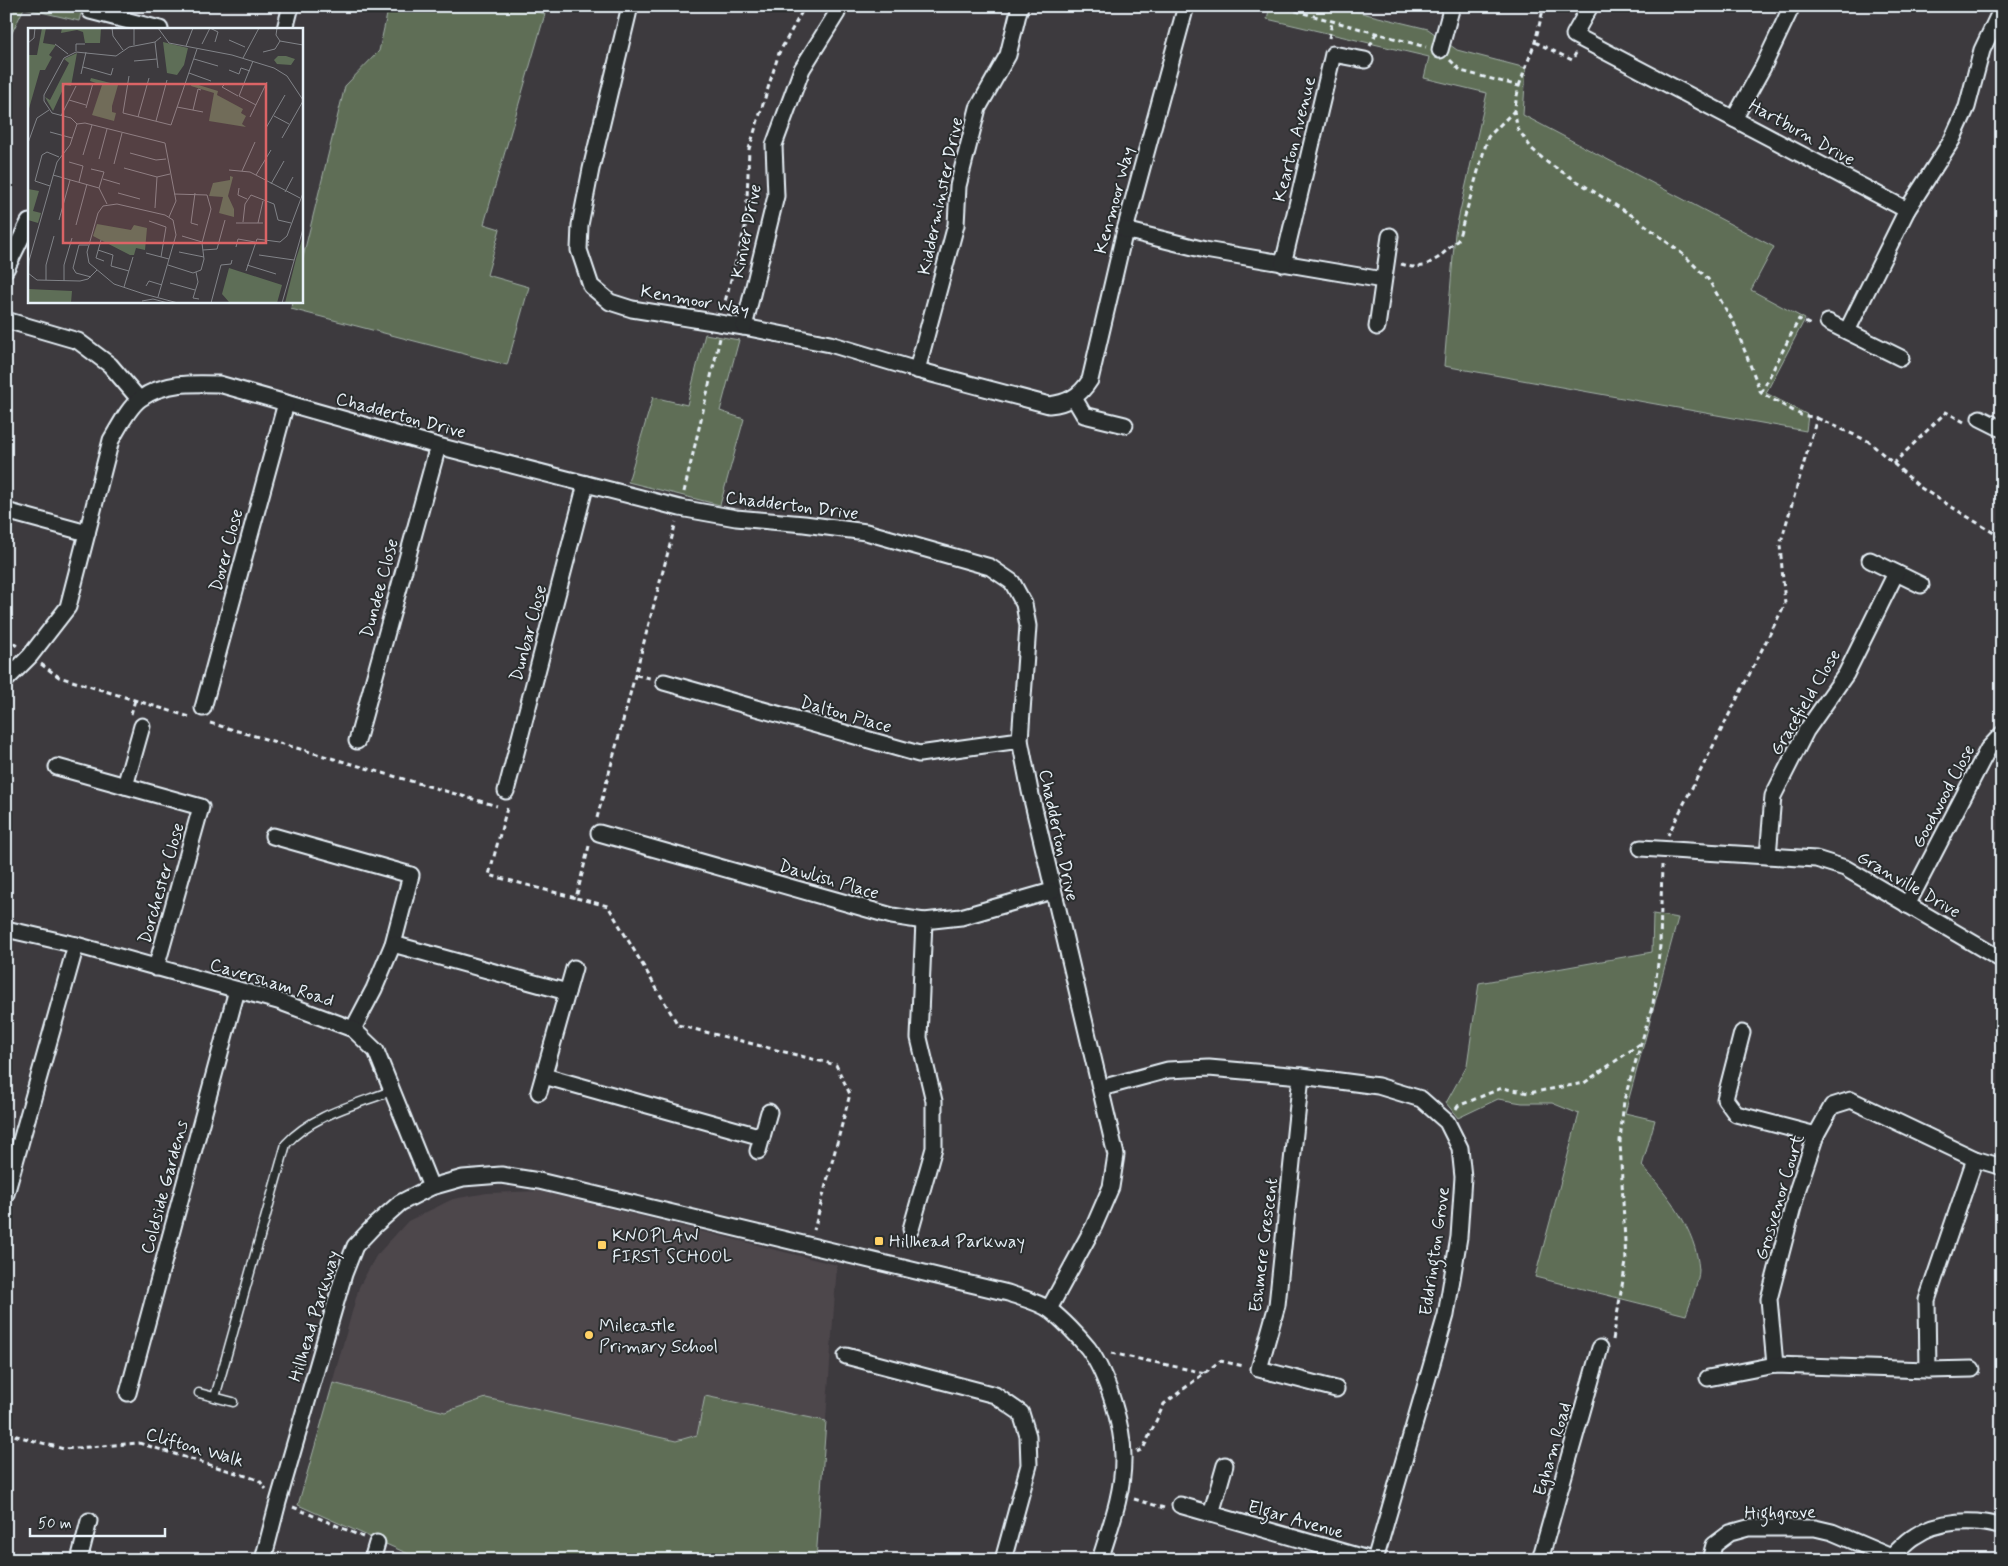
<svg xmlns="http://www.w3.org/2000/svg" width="2008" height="1566" font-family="Mynerve,sans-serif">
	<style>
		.built { fill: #4d464c }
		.green { fill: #5e6e57; stroke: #a3b0a8 }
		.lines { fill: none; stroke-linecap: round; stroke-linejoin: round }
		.lane-casing { stroke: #e8f1f8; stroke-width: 11 }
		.street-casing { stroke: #e8f1f8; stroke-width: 19 }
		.path { stroke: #e8f1f8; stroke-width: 3; stroke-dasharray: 5 4; stroke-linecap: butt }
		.lane { stroke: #2a2d2e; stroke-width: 8 }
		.street { stroke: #2a2d2e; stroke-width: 15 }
		.poi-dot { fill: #ffd166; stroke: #2a2d2e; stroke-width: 2 }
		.labels { text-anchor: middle; stroke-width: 4; stroke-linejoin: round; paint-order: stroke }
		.street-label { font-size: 18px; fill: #e8f1f8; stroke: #2a2d2e }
		.poi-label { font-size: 18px; fill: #e8f1f8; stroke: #2a2d2e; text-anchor: start }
		.inset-road { fill: none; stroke: #818388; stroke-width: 1 }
		.view { fill: #db6466; fill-opacity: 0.15; stroke: #db6466; stroke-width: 2.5 }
		.inset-edge { fill: none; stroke: #e8f1f8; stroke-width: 2.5 }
	</style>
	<rect width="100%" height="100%" fill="#3d3a3e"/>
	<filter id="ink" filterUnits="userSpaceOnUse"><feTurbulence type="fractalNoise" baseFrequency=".02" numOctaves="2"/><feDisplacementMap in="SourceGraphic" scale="10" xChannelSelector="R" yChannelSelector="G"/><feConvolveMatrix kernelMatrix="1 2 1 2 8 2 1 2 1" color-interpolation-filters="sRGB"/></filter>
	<g filter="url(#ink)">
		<polygon class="built" points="539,1191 837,1265 816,1560 422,1560 298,1505 359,1287 376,1256 408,1221 453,1199 487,1193"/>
		<g class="green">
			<polygon points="6,6 83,6 79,21 24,8 6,45"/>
			<polygon points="377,6 518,6 545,14 484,224 500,229 487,275 529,287 507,365 291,309 292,301 301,301 301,265 345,86 379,51 388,10"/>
			<polygon points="1270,6 1333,6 1428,29 1457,50 1526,68 1523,115 1774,247 1751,290 1805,319 1766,393 1808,415 1806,431 1444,366 1455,233 1487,93 1424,78 1429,57 1267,19"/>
			<polygon points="705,334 739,340 720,411 744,419 720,505 628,482 653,397 687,405"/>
			<path d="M1653,914L1678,918L1625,1113L1655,1120L1642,1166C1668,1195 1696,1229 1699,1270C1699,1281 1690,1304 1686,1315L1535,1277L1579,1114L1552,1103H1522L1498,1099L1458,1118L1446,1103L1467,1065L1479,983L1652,952Z"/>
			<polygon points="333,1383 445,1412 486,1398 676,1441 697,1435 705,1396 826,1421 816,1560 422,1560 298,1505"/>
		</g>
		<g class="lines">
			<defs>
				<g id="lane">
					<polyline points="199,1393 233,1402"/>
					<path d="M215,1397L286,1144C312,1115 355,1105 391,1091"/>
				</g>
				<g id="street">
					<path d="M630,6L591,169L580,225L579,250L591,286L610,302L632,309L744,327L830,344L917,370L1049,405C1068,403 1080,396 1090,380L1125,230L1186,6"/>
					<polyline points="1792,6 1763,67 1734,119 1907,210"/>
					<polyline points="1589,8 1574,35 1734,119"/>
					<polyline points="90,11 160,29"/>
					<polyline points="285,29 291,6"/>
					<polyline points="1440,50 1452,6"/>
					<polyline points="1125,230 1205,250 1383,280"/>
					<polyline points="1283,264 1333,54 1365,60"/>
					<polyline points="6,269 29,222"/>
					<polyline points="6,320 78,341 110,365 139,399"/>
					<polyline points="1828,322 1901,358"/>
					<polyline points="744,327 776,196 774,145 802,69 837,13 839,6"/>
					<polyline points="1377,327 1390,236"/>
					<polyline points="1847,331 1907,210 1952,140 1967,107 1982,50 2002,8"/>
					<polyline points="917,370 956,225 958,186 978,108 1008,55 1020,6"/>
					<polyline points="1074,398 1084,415 1125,425"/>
					<polyline points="1980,418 2002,429"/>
					<polyline points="6,511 87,533"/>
					<polyline points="1870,560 1921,585"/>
					<path d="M6,680L30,656L68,607L111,440C119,427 128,408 140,399C163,382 192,383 219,384L438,446L680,508L736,518L804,524L866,532L990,567L1012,582L1024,604L1028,626L1020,740L1030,791L1116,1155L1111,1187L1094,1226L1049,1309"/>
					<polyline points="664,682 919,754 1020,740"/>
					<polyline points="203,708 286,403"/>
					<polyline points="357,741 438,446"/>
					<polyline points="57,767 201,807 156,968"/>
					<polyline points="125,786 142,726"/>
					<polyline points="506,791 586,484"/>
					<polyline points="599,833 892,916 924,921 961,917 1052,891"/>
					<polyline points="273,836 411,875 393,944 374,989 353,1029"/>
					<polyline points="1641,848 1816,859 1845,868 2002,960"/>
					<polyline points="1768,856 1773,796 1806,731 1846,674 1896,573"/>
					<polyline points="1907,905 1988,749 2002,734"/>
					<polyline points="6,929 76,945 278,1001 353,1029 376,1051 431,1187"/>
					<polyline points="393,944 567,992"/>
					<polyline points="1742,1033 1725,1099 1736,1114 1816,1135"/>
					<polyline points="544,1076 762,1137"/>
					<polyline points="1301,1076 1277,1305 1259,1369 1336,1389"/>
					<polyline points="1101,1088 1168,1070 1209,1068 1301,1076 1378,1086 1421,1099 1447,1122 1460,1148 1463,1177 1459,1237 1446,1315 1375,1560"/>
					<polyline points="539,1092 574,968"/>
					<polyline points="758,1151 769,1112"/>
					<polyline points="6,1194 76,945"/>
					<polyline points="911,1229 934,1148 934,1101 919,1038 924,921"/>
					<polyline points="846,1356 995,1395 1021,1413 1028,1436 1029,1465 1003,1560"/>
					<polyline points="1775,1365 1769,1299 1798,1188 1816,1135 1832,1106 1851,1100 1975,1159 2002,1167"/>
					<polyline points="1928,1370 1927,1300 1975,1159"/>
					<polyline points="1708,1378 1775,1365 1928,1370 1972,1369"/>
					<polyline points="128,1393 237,990"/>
					<polyline points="1180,1505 1371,1560"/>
					<polyline points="1211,1514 1225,1465"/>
					<polyline points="79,1560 89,1521"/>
					<path d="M263,1560L278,1502L344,1274L355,1246L375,1225L400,1203L431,1187L463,1178L501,1175L539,1181L1008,1293C1021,1298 1039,1302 1050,1310C1062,1319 1079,1337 1088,1348C1107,1374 1124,1428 1123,1460C1123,1494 1110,1527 1100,1560"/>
					<polyline points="372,1560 377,1543"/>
					<polyline points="1540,1560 1600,1348"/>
					<polyline points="1710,1560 1714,1545 1730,1533 1748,1528 1815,1528 1832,1532 1891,1557"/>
					<path d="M1890,1560L1891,1557C1899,1550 1906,1541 1915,1536C1938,1520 1975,1518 2002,1527"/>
				</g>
			</defs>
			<use href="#lane" class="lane-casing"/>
			<use href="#street" class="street-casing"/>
			<g class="path">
				<polyline points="1278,6 1426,47"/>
				<polyline points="1329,38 1332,22"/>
				<polyline points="1535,42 1572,60 1576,53"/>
				<polyline points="1370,46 1376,33"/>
				<polyline points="1450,60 1461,71 1519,86 1514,111 1518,129 1532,149 1548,163 1636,218 1685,256 1708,279 1734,323 1761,393 1801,415 1817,418 1780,545 1785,604 1668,835"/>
				<polyline points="1519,86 1535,42 1544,6"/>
				<polyline points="1401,264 1412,267 1424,266 1438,258 1458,240 1488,137 1514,111"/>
				<polyline points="723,309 746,224 749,149 779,53 805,6"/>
				<polyline points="1761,393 1799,319 1813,326"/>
				<polyline points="1817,418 1868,441 1921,488 2002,538"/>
				<polyline points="1893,464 1946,412 1964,422"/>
				<polyline points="684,492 720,338"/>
				<polyline points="6,637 18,647"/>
				<polyline points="41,664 59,677 190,717"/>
				<polyline points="636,675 650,678"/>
				<polyline points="131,714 135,700"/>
				<polyline points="210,723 497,806"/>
				<polyline points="507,808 489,875 576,898"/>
				<polyline points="597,818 676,522"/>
				<polyline points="589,846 576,898 608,906 678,1025 836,1065 850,1094 814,1230"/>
				<polyline points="1456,1109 1458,1106 1502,1088 1529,1093 1584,1083 1640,1044"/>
				<polyline points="1613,1340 1626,1262 1620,1141 1624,1100 1653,1004 1660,946 1662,865"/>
				<polyline points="1111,1353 1205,1373"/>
				<polyline points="6,1433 64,1449 139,1443 259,1480 266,1489"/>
				<polyline points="1137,1452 1143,1449 1164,1404 1220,1361 1244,1366"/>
				<polyline points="1134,1499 1164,1508"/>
				<polyline points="293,1507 363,1537"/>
			</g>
			<use href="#lane" class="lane"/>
			<use href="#street" class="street"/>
		</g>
	</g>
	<g class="poi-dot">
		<rect x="874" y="1236" width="10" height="10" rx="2.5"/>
		<rect x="597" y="1240" width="10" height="10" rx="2.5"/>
		<circle cx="589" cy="1335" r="5"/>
	</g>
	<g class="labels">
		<g class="street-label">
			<text transform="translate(1802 132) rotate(29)" y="6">Hartburn Drive</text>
			<text transform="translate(1294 139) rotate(-76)" y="6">Kearton Avenue</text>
			<text transform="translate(940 196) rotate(-78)" y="6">Kidderminster Drive</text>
			<text transform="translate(1114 200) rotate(-75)" y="6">Kenmoor Way</text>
			<text transform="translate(746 231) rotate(-79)" y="6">Kinver Drive</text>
			<text transform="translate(695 300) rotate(10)" y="6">Kenmoor Way</text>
			<text transform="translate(401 415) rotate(15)" y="6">Chadderton Drive</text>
			<text transform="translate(792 505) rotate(7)" y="6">Chadderton Drive</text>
			<text transform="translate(226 550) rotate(-75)" y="6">Dover Close</text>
			<text transform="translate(379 588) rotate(-75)" y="6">Dundee Close</text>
			<text transform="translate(528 633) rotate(-75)" y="6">Dunbar Close</text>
			<text transform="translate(1805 702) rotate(-59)" y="6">Gracefield Close</text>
			<text transform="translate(846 714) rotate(16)" y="6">Dalton Place</text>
			<text transform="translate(1943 796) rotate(-62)" y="6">Goodwood Close</text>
			<text transform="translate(1059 835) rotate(78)" y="6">Chadderton Drive</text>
			<text transform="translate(829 879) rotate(16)" y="6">Dawlish Place</text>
			<text transform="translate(161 883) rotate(-74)" y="6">Dorchester Close</text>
			<text transform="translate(1909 884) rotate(30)" y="6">Granville Drive</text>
			<text transform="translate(272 982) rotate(17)" y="6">Caversham Road</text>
			<text transform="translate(164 1187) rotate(-75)" y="6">Coldside Gardens</text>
			<text transform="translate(1779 1197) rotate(-73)" y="6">Grosvenor Court</text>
			<text transform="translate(1263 1245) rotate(-83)" y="6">Eshmere Crescent</text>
			<text transform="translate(1434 1251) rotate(-82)" y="6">Eddrington Grove</text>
			<text transform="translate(314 1316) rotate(-73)" y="6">Hillhead Parkway</text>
			<text transform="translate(195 1447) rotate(16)" y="6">Clifton Walk</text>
			<text transform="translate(1552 1449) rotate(-74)" y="6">Egham Road</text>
			<text transform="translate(1780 1512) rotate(-1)" y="6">Highgrove</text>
			<text transform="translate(1296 1519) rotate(16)" y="6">Elgar Avenue</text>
		</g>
		<g class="poi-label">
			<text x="612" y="1241">KNOPLAW<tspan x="612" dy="21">FIRST SCHOOL</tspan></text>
			<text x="889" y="1247">Hillhead Parkway</text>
			<text x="599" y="1331">Milecastle<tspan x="599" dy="21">Primary School</tspan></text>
		</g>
	</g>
	<g transform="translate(28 28)">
		<rect width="275" height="275" fill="#3d3a3e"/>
		<path d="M14,0H18L15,15L28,17L21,27L24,29L17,42H12L0,84V27H9ZM34,0H73L72,15H57L55,4L49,2L33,5ZM135,14L160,20L156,37L149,47L139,45ZM49,25L43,58L37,57L25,83L17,69L22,72L41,35L36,31ZM250,28H258L267,31L263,37L249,36L246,32ZM63,50L90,57L84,78V84L88,85L86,93L64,87L74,57L62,53ZM164,55L190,63L189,67L215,81L213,85L218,88L214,96L218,99L181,93L186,65L163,58ZM202,148L205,149L200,168L206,181V189L191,185L195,169L181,168L185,155L202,152ZM0,161L11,163L5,183L13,185L10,195L0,192ZM69,196L103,202L106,197L119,200L117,222L108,220L106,227H102L65,208ZM275,209V275H257L268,231ZM201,240L254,257L249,275L201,274L194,266ZM0,261L44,263L43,275H0Z" fill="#5e6e57"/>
		<path class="inset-road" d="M84,0L85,8L95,22M106,0V17M130,0L141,15L204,27L246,40L259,48L275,72M182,0L190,4L187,14M249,0L248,7L252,13L275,17M201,12L217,19M127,14L130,40M0,15L6,10L7,0M27,16L40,26M174,16L182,0M158,18L165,0M48,23V16H57M235,24L247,21L252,13M215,30L231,0M166,31L190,38M106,33L129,31M225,33L211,68L228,77M55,39L83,47L85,40M201,42L211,46L213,40L222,43M161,45L183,53M53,46L58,24M101,48L95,85L143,97L169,21M196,57L194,59L210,68M41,72L58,77M149,79L175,84M58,80L65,55M165,82L170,61L173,62M33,88L48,58M246,88L261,96M110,89L121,50M222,89L239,54M128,93L139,52M49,96L43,90L24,85L16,73V67L36,30L48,24L88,28L101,19L127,14L133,9M238,100L257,67M22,104L44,110M254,110L275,73M0,115L9,90L21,82M102,125L128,132L138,131M55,127L64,97M71,131L79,101M41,134L55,138L51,154M86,136L94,105M96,140L129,149L142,146M63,141L76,144L71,160M201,142L222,144L272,170M214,143L227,114M25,147L71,160L79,176M228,147L243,122M75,151L92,156M243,156L256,133M22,158L7,153L14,127L19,124L31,129M211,160L210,167L219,171M257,164L265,149M90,165L112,171M167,165L163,195L170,197M127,180L129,149M31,192L42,152M121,193L138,199L133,229M215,194L217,176L223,167L246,176L250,192L263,195M208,195H235M230,195L235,173M48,197L59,156M154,208L174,214M73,212L68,230L76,233M60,217H51L45,240L48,245L63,249M208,219L210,211L227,214M70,222L85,227L83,238L101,243M175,222L189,221L197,192M151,224L176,229M118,225L141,231M231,227L266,232M140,237L165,245L173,242L176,231L174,215L183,181L179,167L146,166M219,237L248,246M69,242L60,251L52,253L9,252L0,245L1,233L29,134L42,117L49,96L57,95L137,115L148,173L141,189M218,243L229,211L252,214L259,208L275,165M168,244L170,254L165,270L171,271M18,252V237L26,208M36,253V237L44,210M142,255L167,262M118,258L121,253L134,257M96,259L105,229M130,269L148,207L145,192L137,187L89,176L75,178L70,185L59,224L61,235L86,256L116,266L150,275M114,273L125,271L140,275M183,275L193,237L203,236L204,232M254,275L275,201"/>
		<path class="view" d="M35,56H238V215H35Z"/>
		<rect width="275" height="275" class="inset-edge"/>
	</g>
	<rect width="2008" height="1566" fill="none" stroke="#2a2d2e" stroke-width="25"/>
	<rect x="12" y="12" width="1983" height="1541" fill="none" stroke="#e8f1f8" stroke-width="2" filter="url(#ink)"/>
	<path d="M30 1528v8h135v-8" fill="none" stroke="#e8f1f8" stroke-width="2.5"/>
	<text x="38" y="1528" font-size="15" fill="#e8f1f8" stroke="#2a2d2e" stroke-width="4" paint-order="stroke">50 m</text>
</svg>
